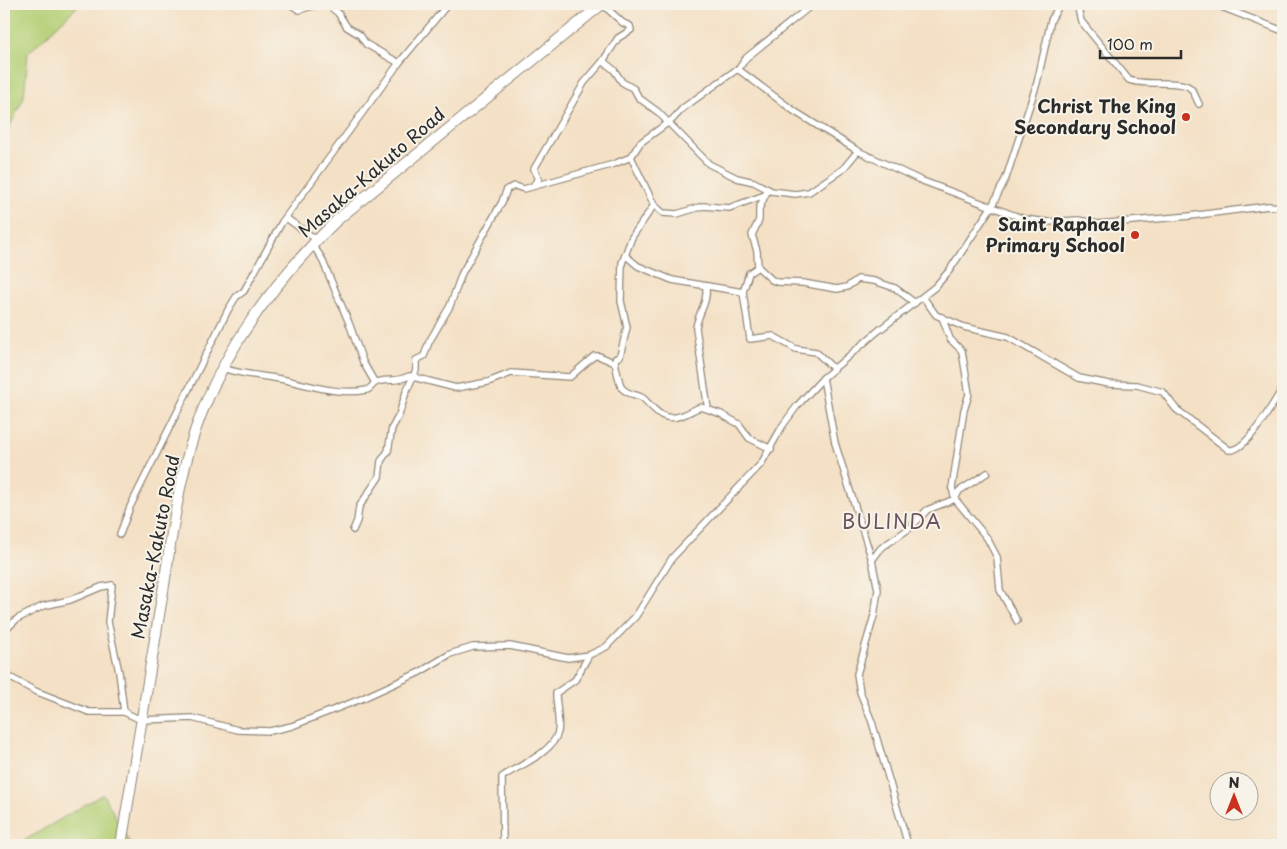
<svg xmlns="http://www.w3.org/2000/svg" width="1287" height="849" font-family="'Playpen Sans',sans-serif">
	<style>
		.green { fill: #b4cf75; stroke: #707d50 }
		.lines { fill: none; stroke-linecap: round; stroke-linejoin: round }
		.street-casing { stroke: #908678; stroke-width: 8 }
		.highway-casing { stroke: #908678; stroke-width: 12 }
		.street { stroke: #fff; stroke-width: 5.5 }
		.highway { stroke: #fff; stroke-width: 10 }
		.poi-dot { fill: #c8321e; stroke: #f7f3e8; stroke-width: 2 }
		.labels { text-anchor: middle; stroke-width: 4; stroke-linejoin: round; paint-order: stroke }
		.poi-label { font-size: 18px; font-weight: bold; fill: #2b2b2b; stroke: #f7f3e8; text-anchor: end }
		.street-label { font-size: 18px; fill: #2b2b2b; stroke: #f7f3e8 }
		.quarter-label { font-size: 20px; letter-spacing: 1px; fill: #69535d; stroke: #f7f3e8 }
	</style>
	<rect width="100%" height="100%" fill="#f7f3e8"/>
	<filter id="ink" filterUnits="userSpaceOnUse"><feTurbulence type="fractalNoise" baseFrequency=".02" numOctaves="2"/><feDisplacementMap in="SourceGraphic" scale="10" xChannelSelector="R" yChannelSelector="G"/><feConvolveMatrix kernelMatrix="1 2 1 2 8 2 1 2 1" color-interpolation-filters="sRGB"/></filter>
	<filter id="wash" filterUnits="userSpaceOnUse"><feTurbulence type="fractalNoise" baseFrequency=".0096" numOctaves="4" result="noise"/><feDisplacementMap in="SourceGraphic" scale="20" xChannelSelector="R" yChannelSelector="G"/><feGaussianBlur stdDeviation="1.12" result="paint"/><feColorMatrix in="noise" values="0 0 0 0 0 0 0 0 0 0 0 0 0 0 0 0 0 1.4 0 .05"/><feComposite in="paint" operator="in"/></filter>
	<g filter="url(#wash)">
		<rect width="100%" height="100%" fill="#f4e0c5"/>
		<g class="green">
			<polygon points="4,4 80,4 28,53 24,97 6,134 4,133"/>
			<polygon points="103,794 131,845 17,845"/>
		</g>
	</g>
	<g filter="url(#ink)">
		<g class="lines">
			<defs>
				<g id="street">
					<polyline points="290,4 299,10 319,4"/>
					<polyline points="327,4 338,13 347,27 360,35 366,44 399,63"/>
					<path d="M1077,4L1081,21L1129,80C1145,86 1179,80 1189,87C1194,90 1196,99 1199,104"/>
					<polyline points="1214,4 1283,31"/>
					<polyline points="603,61 614,70 622,82 634,89 639,98 658,112 709,164 737,178 754,182 771,191 795,194 809,192 843,169 858,151"/>
					<polyline points="738,70 746,58 813,4"/>
					<polyline points="631,157 654,205 663,213 677,214 703,206 729,208 765,195"/>
					<polyline points="534,184 539,179 534,169 584,83 603,61 618,38 631,30 630,26 623,23 602,4"/>
					<polyline points="768,189 759,209 759,220 752,235 757,251 758,267 772,280 777,282 803,283 837,289 847,287 858,279 874,281 895,288 915,303"/>
					<path d="M654,205L632,237L622,263L621,301L627,327L620,356L615,359C615,365 619,380 621,387C629,397 638,393 644,399C656,411 663,423 683,415C689,413 694,409 701,407L721,414L739,424L749,438L771,449"/>
					<polyline points="286,218 317,240"/>
					<polyline points="312,244 321,257 349,323 363,362 375,383"/>
					<polyline points="626,256 638,266 672,280 743,292"/>
					<polyline points="758,267 749,273 743,292 750,339 773,336 796,349 816,352 834,369"/>
					<path d="M706,287C708,303 698,313 696,328L708,409"/>
					<path d="M923,297L936,315L964,327L1008,337L1079,378L1109,384L1137,385L1163,392L1176,409L1229,450C1247,452 1273,403 1283,388"/>
					<polyline points="942,317 950,339 962,351 969,394 964,410 952,488 955,499 987,538 997,557 1000,590 1017,621"/>
					<path d="M223,368C241,375 261,375 280,379C308,384 337,396 367,390C371,389 372,385 375,383C384,378 396,383 409,376L456,388L488,382L511,373L570,377L594,356H599L615,363"/>
					<polyline points="823,378 835,443 872,560 878,590 874,616 857,674 860,692 872,722 908,845"/>
					<polyline points="353,530 357,521 359,507 379,477 381,461 388,451 392,428 399,415 406,392 416,370 416,360 424,356 429,342 450,306 462,273 502,202 507,189 515,186 524,189 614,164 631,157 640,143 673,119 683,108 736,70 739,70 794,111 858,151 920,180 1024,219 1048,222 1078,220 1098,224 1190,216 1268,206 1283,207"/>
					<polyline points="120,534 130,507 228,310 236,297 244,291 282,222 399,63 448,4"/>
					<polyline points="872,560 881,548 910,528 927,510 955,499 959,491 987,473"/>
					<polyline points="4,631 17,619 43,606 70,600 101,587 112,585 108,622 119,672 124,712"/>
					<polyline points="4,674 35,691 89,712 124,712 141,720 192,718 238,730 270,731 292,726 361,699 420,672 450,654 473,647 510,646 568,658 589,655 606,647 636,616 672,558 761,464 783,425 797,406 823,378 878,331 935,287 949,271 992,206 1006,178 1037,83 1051,20 1060,4"/>
					<path d="M503,845L502,777C519,765 552,754 558,732C560,721 556,704 556,693L575,680L589,655"/>
				</g>
				<path id="highway" d="M121,845C135,758 149,671 164,585C173,527 180,467 202,412C232,337 281,274 338,219L602,4"/>
			</defs>
			<use href="#street" class="street-casing"/>
			<use href="#highway" class="highway-casing"/>
			<use href="#street" class="street"/>
			<use href="#highway" class="highway"/>
		</g>
	</g>
	<g class="poi-dot">
		<circle cx="1186" cy="117" r="5"/>
		<circle cx="1135" cy="235" r="5"/>
	</g>
	<g class="labels">
		<g class="poi-label">
			<text x="1176" y="113">Christ The King<tspan x="1176" dy="21">Secondary School</tspan></text>
			<text x="1125" y="231">Saint Raphael<tspan x="1125" dy="21">Primary School</tspan></text>
		</g>
		<g class="street-label">
			<text transform="translate(372 173) rotate(-41)" y="6">Masaka-Kakuto Road</text>
			<text transform="translate(156 547) rotate(-79)" y="6">Masaka-Kakuto Road</text>
		</g>
		<g class="quarter-label">
			<text x="892" y="529">BULINDA</text>
		</g>
	</g>
	<rect width="1287" height="849" fill="none" stroke="#f7f3e8" stroke-width="20"/>
	<g transform="translate(1234 796)"><circle r="24" fill="#f7f3e8" stroke="#a5a39c"/>
	<path d="M0-4L9 19L0 12L-9 19Z" fill="#c8321e"/>
	<text y="-8" font-size="14" font-weight="bold" text-anchor="middle" fill="#2b2b2b">N</text>
	</g>
	<path d="M1100 50v8h81v-8" fill="none" stroke="#2b2b2b" stroke-width="2.5"/>
	<text x="1107" y="50" font-size="15" fill="#2b2b2b" stroke="#f7f3e8" stroke-width="4" paint-order="stroke">100 m</text>
</svg>
